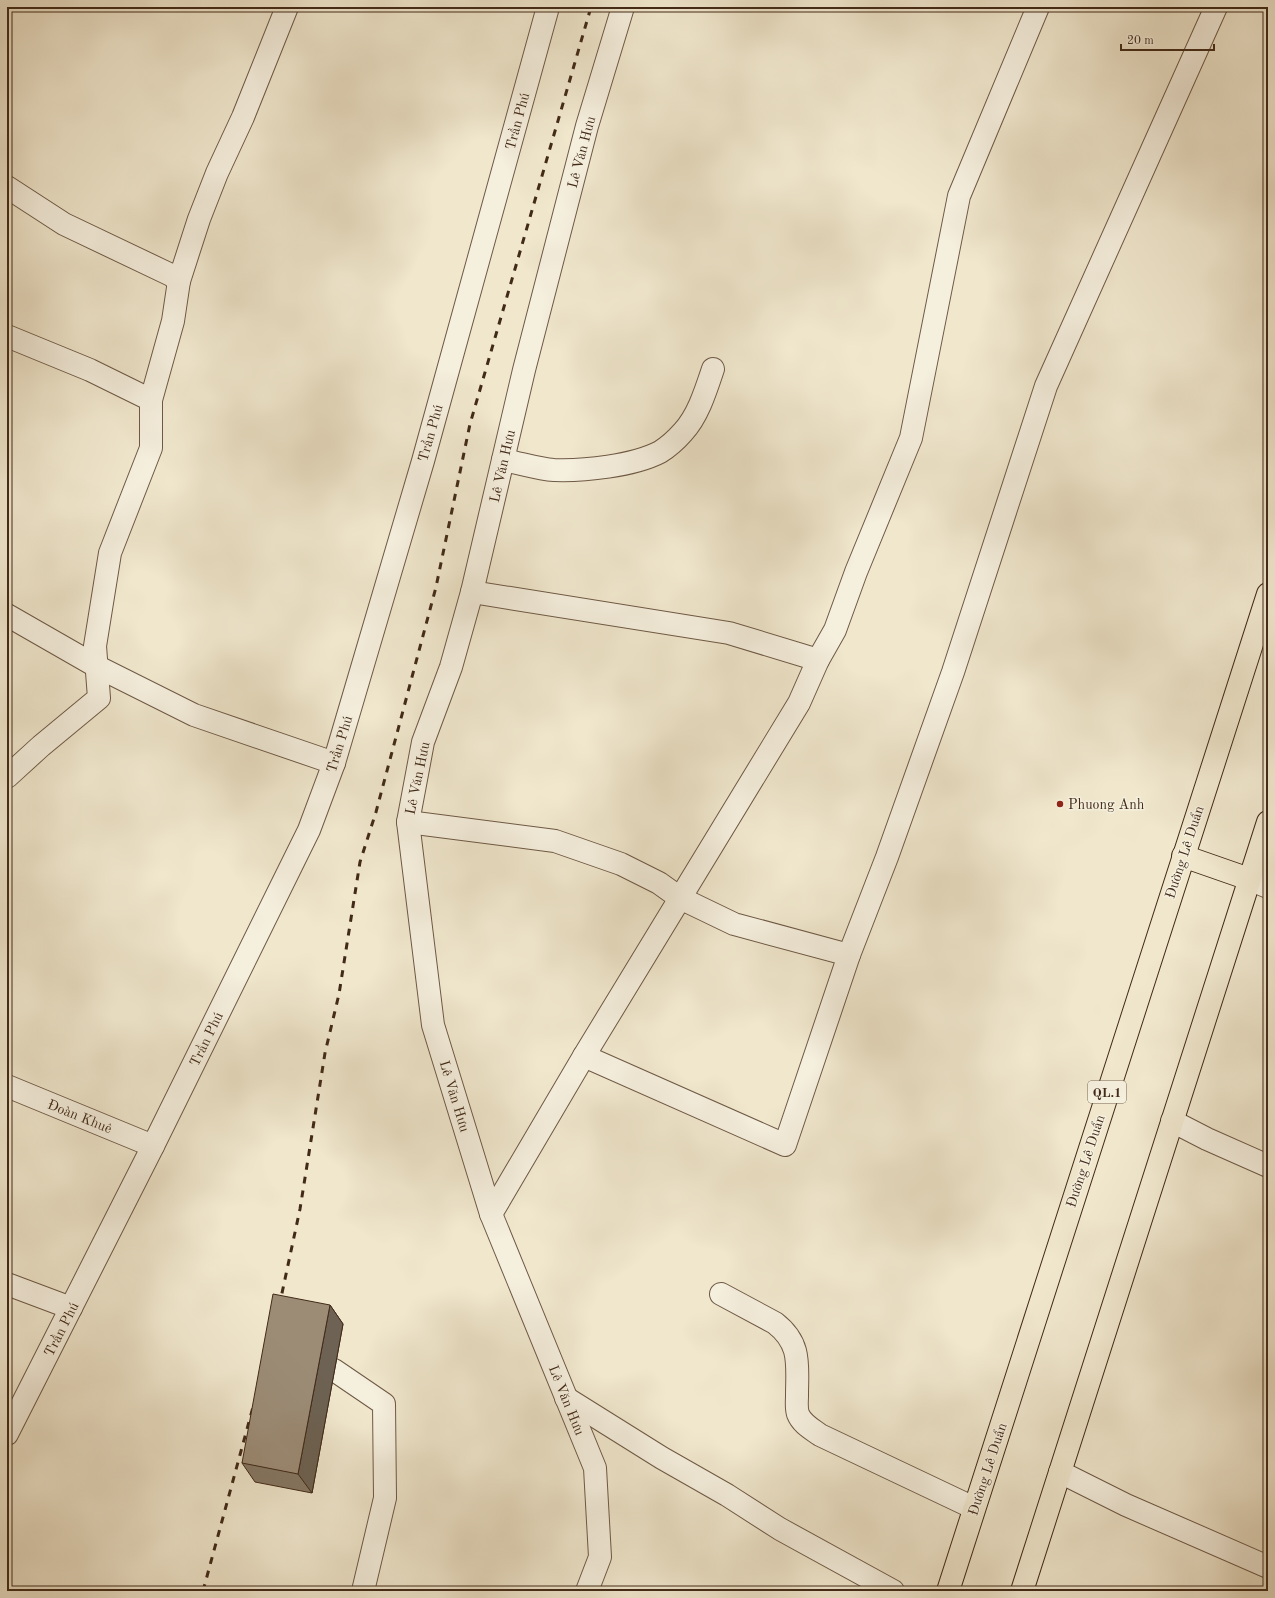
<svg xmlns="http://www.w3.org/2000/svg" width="1275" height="1598" font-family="'Old Standard TT',serif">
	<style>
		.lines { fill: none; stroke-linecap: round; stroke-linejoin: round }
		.minor-casing { stroke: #6e5945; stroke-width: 24 }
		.highway-casing { stroke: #422a18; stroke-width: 24 }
		.minor { stroke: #f5efde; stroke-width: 22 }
		.highway { stroke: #f0e7cd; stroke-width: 22 }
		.rail { stroke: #422a18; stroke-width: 3; stroke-dasharray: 7 7; stroke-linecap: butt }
		.wall { fill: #867865; stroke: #422a18 }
		.shaded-wall { fill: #6d6253; stroke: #422a18 }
		.building { fill: #9c8c76; stroke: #422a18 }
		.poi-dot { fill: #8f2418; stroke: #f5efde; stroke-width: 1.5 }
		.labels { text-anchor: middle; stroke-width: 3; stroke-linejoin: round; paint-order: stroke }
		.shield { fill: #f5efde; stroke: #786553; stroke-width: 1 }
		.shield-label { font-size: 13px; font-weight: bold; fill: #422a18 }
		.street-label { font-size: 14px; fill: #422a18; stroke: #f5efde }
		.poi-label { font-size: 14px; fill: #422a18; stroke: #f5efde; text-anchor: start }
	</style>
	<rect width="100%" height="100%" fill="#f0e7cd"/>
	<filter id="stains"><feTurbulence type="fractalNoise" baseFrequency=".005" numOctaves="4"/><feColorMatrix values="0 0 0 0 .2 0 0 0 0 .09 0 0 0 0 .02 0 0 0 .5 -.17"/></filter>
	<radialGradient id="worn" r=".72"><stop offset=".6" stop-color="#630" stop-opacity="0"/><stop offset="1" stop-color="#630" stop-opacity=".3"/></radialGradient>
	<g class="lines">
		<defs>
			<g id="minor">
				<polyline points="7,187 64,224 171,275 179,281"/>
				<polyline points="7,336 90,370 151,400 151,448 110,553 95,646 99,698 41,746 7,777"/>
				<polyline points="151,400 173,321 179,281 199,219 217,173 243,117 287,7"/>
				<path d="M503,460C520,463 538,469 554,470C584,471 633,466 660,452C668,447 676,440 683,432C698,416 706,390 713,369"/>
				<polyline points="472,592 729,633 818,660"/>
				<polyline points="7,615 96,666 194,715 334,763"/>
				<polyline points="408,822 555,841 621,864 659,883 680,898 734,924 849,955"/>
				<polyline points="1249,879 1268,887"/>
				<polyline points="584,1056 785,1145 849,955 887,857 953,672 1046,386 1216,7"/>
				<polyline points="7,1086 153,1146"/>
				<polyline points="1172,1121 1207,1139 1268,1166"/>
				<polyline points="491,1214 584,1056 799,703 818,660 835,630 856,572 911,438 959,196 1038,7"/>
				<polyline points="7,1284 71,1308"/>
				<path d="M721,1294L775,1323C802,1344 797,1365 797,1396C797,1401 796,1408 798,1414C802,1424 812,1429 820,1435L974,1508"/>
				<polyline points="334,1370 384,1404 385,1498 363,1591"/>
				<polyline points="566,1398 662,1458 727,1495 780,1529 893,1591"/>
				<polyline points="7,1434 153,1146 309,830 334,763 423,461 548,7"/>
				<polyline points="1060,1472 1126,1505 1268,1567"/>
				<polyline points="587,1591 600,1557 595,1468 491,1214 433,1025 408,822 423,742 451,667 472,592 524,370 587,126 623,7"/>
			</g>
			<g id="highway">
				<polyline points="1183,856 1249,879"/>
				<polyline points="948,1591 1268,594"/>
				<polyline points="1022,1591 1268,822"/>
			</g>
		</defs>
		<use href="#minor" class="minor-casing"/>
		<use href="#highway" class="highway-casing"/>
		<use href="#minor" class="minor"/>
		<use href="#highway" class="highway"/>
		<g class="rail">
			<polyline points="279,1307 300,1209 325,1053 339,994 360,862 376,812 436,587 470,424 591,7"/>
			<polyline points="203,1591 253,1407"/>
		</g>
	</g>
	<polygon class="wall" points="330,1305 343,1324 312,1493 255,1482 242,1463"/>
	<polygon class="shaded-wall" points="330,1305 343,1324 312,1493 298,1474"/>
	<polygon class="building" points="273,1294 330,1305 298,1474 242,1463"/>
	<circle class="poi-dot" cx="1060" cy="804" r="4"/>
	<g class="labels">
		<rect class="shield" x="1088" y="1081" width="38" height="22" rx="3"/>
		<g class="shield-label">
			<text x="1107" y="1097">QL.1</text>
		</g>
		<g class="street-label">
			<text transform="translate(517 121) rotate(-75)" y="5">Trần Phú</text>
			<text transform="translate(581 152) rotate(-75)" y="5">Lê Văn Hưu</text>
			<text transform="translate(430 433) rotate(-74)" y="5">Trần Phú</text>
			<text transform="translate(502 466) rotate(-77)" y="5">Lê Văn Hưu</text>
			<text transform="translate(339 744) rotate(-73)" y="5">Trần Phú</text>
			<text transform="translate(417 778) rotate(-78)" y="5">Lê Văn Hưu</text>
			<text transform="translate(1184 852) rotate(-72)" y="5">Đường Lê Duẩn</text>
			<text transform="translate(206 1039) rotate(-64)" y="5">Trần Phú</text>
			<text transform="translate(455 1096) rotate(73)" y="5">Lê Văn Hưu</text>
			<text transform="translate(80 1116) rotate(22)" y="5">Đoàn Khuê</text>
			<text transform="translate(1085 1161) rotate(-72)" y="5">Đường Lê Duẩn</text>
			<text transform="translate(61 1329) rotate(-63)" y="5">Trần Phú</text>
			<text transform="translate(567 1400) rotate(68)" y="5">Lê Văn Hưu</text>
			<text transform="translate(987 1469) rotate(-72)" y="5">Đường Lê Duẩn</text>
		</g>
		<g class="poi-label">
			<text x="1068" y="809">Phuong Anh</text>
		</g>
	</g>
	<rect width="1275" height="1598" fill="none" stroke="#f0e7cd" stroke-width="24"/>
	<rect x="8" y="8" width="1259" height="1582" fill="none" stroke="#422a18" stroke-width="2"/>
	<rect x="12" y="12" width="1251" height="1574" fill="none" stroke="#422a18"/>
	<path d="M1121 44v6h93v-6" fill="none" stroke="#422a18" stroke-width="2"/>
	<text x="1127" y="44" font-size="12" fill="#422a18" stroke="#f5efde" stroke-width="3" paint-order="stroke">20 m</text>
	<rect width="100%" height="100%" filter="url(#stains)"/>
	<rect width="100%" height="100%" fill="url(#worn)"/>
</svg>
